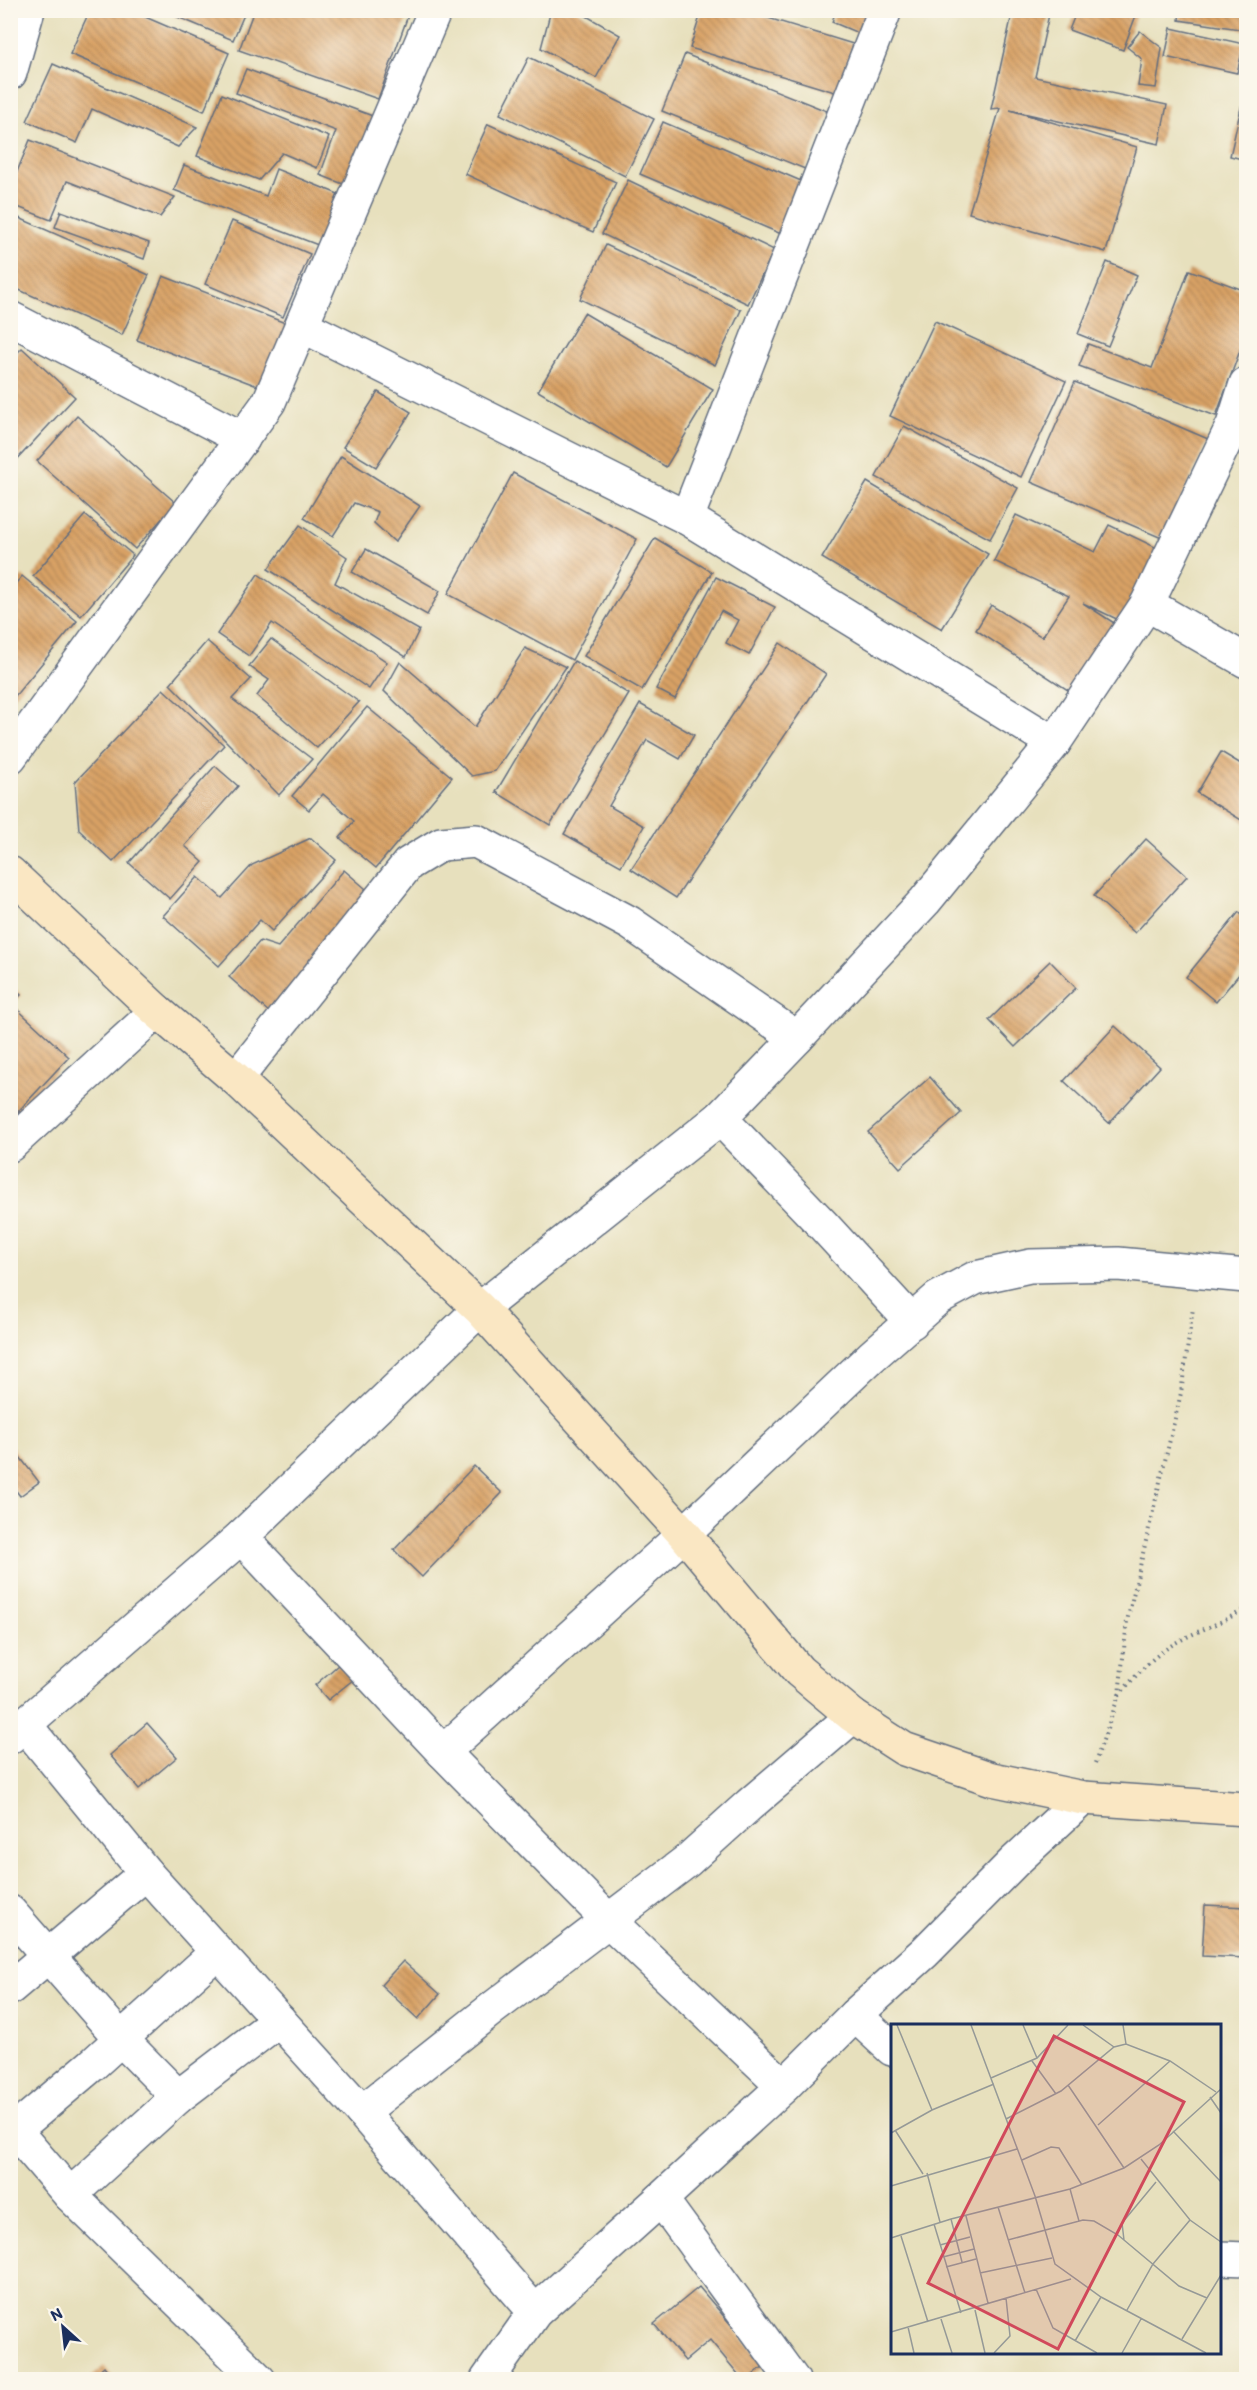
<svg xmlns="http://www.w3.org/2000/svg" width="1257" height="2390" font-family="Itim,sans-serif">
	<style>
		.building { fill: url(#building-back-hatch) }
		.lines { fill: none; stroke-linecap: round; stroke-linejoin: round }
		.street-casing { stroke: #626d7f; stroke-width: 36 }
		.secondary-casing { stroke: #626d7f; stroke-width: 36 }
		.path { stroke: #626d7f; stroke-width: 4; stroke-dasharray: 1.5 4.5; stroke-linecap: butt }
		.street { stroke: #fff; stroke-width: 33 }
		.secondary { stroke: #fae7c3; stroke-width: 33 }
		.inset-road { fill: none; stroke: #959997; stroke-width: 1.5 }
		.view { fill: #d1495b; fill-opacity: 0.15; stroke: #d1495b; stroke-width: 3 }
		.inset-edge { fill: none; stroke: #1b2f5e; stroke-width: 3 }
	</style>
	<defs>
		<pattern id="building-back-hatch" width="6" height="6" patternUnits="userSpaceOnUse" patternTransform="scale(1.5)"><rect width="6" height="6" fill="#d9a265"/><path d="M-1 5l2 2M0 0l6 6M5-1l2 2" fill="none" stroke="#af8456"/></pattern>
	</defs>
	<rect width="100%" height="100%" fill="#fbf7ec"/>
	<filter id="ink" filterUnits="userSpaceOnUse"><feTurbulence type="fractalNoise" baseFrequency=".0167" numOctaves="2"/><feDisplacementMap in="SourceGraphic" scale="12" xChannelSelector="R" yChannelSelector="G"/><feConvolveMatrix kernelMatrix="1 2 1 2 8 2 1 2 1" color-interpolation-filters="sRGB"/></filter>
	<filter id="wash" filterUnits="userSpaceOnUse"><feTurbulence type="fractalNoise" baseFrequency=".008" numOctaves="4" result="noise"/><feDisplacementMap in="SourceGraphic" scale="24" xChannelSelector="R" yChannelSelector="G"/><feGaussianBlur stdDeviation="1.35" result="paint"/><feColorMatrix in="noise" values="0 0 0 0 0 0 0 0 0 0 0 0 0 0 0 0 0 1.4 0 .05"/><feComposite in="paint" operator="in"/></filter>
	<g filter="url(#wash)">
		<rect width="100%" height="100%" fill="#e7e0bd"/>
		<g id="blocks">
			<g class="building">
				<polygon points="90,10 129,10 229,53 204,111 70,54"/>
				<polygon points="161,10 246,10 233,40"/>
				<polygon points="254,10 410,10 378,99 239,50"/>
				<polygon points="551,10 576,10 620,35 596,78 541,48"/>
				<polygon points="702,10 742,10 853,44 838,93 690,48"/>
				<polygon points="836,10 867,10 858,33 832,22"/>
				<polygon points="1013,10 1050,10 1035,77 1167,105 1159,144 1010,110 1137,147 1106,252 969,213 1000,108 991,109"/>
				<polygon points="1077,10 1138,10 1123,50 1069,30"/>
				<polygon points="1180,10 1246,10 1246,30 1179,20"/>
				<polygon points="1171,28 1244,44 1237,73 1165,57"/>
				<polygon points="1140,31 1162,48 1156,88 1138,86 1142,59 1127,47"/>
				<polygon points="685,54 829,112 805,169 662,111"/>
				<polygon points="529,57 654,119 625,176 500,114"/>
				<polygon points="53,64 197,127 178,147 92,109 77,143 27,121"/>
				<polygon points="246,69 378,118 351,187 320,175 336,131 236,93"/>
				<polygon points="1246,86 1246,160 1230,156"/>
				<polygon points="222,94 329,137 317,168 282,153 259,180 197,156"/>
				<polygon points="663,122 808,184 786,236 640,174"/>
				<polygon points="488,124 616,182 593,232 465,174"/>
				<polygon points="30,140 175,197 160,217 67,181 51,220 10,204 10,189"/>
				<polygon points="184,165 266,196 276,169 338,194 318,245 174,190"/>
				<polygon points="628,180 774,250 748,304 602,234"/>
				<polygon points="61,211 149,243 144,259 55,227"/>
				<polygon points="10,214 149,275 122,335 10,286"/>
				<polygon points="232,221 310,254 283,317 205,284"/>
				<polygon points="606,245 741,310 715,365 580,299"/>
				<polygon points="1107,262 1137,275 1108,346 1078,334"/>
				<polygon points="1189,270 1246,291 1246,334 1216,416 1079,366 1088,344 1152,368"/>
				<polygon points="163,276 293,326 268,390 137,340"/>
				<polygon points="584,313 713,389 666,467 538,391"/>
				<polygon points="935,321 1066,381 1021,477 890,416"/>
				<polygon points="22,348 75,397 10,467 10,425 13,422 10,420 10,360"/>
				<polygon points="1075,382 1208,439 1164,539 1031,482"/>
				<polygon points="378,392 411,412 376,467 343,447"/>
				<polygon points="77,416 176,503 135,549 37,461"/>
				<polygon points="904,426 1018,488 990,539 876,477"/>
				<polygon points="341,456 420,506 395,542 374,523 378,512 354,503 333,536 304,518"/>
				<polygon points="513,473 637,539 572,660 448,594"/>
				<polygon points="867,482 988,554 942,629 822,558"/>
				<polygon points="85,515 133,555 81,616 33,576"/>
				<polygon points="1016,515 1095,552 1109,525 1176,557 1123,622 1083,603 1125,630 1080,698 976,630 991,605 1042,637 1069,596 994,561"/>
				<polygon points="300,525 347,557 335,583 419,630 406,657 268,569"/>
				<polygon points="655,538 712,572 642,690 584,656"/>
				<polygon points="366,549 440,591 427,615 352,572"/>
				<polygon points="258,574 387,662 369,689 272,623 249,656 217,634"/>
				<polygon points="22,576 77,621 10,702 10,590"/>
				<polygon points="716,577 775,607 749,655 726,643 738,620 721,611 675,699 656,689"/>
				<polygon points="271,639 359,702 317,748 257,696 269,680 249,666"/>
				<polygon points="207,641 251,679 232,699 312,759 279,795 170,684"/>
				<polygon points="780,643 826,674 676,898 631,869"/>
				<polygon points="525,648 566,667 495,771 472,776 384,691 400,662 475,727"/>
				<polygon points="574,661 629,694 550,825 496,792"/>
				<polygon points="163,689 224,745 113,862 79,830 75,782"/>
				<polygon points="640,704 694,735 680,759 647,740 609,806 644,826 621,866 564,834"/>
				<polygon points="367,707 452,777 376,868 340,838 354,821 323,794 309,810 292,796"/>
				<polygon points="1221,752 1246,767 1246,823 1197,793"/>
				<polygon points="215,766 238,786 185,846 203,862 170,899 129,863"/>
				<polygon points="311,838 336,860 272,931 260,920 219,966 163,916 198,877 222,898 252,865"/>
				<polygon points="1146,839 1187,876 1135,933 1094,896"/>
				<polygon points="344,870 373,895 270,1013 229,977 260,941 278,947"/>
				<polygon points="1239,912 1246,919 1246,966 1216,1002 1186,977"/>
				<polygon points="1050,961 1076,988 1015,1047 989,1020"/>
				<polygon points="10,983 21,995 10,1005"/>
				<polygon points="14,1006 69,1057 10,1120 10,1010"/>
				<polygon points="1115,1026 1160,1067 1109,1123 1064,1081"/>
				<polygon points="930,1077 961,1113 900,1168 868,1132"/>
				<polygon points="10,1444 39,1482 20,1496 10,1483"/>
				<polygon points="474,1466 502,1493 422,1577 394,1550"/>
				<polygon points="345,1659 359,1675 328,1700 315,1685"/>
				<polygon points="147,1723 177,1757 139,1789 110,1755"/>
				<polygon points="1205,1905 1246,1907 1246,1958 1202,1956"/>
				<polygon points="403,1961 440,1994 418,2019 381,1985"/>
				<polygon points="699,2287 765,2365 747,2380 743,2380 710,2340 685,2361 654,2324"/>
				<polygon points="104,2366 115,2380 88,2380"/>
			</g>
		</g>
	</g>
	<g filter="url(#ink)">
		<use href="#blocks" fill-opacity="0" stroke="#626d7f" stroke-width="1.5"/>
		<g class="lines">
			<defs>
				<g id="street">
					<polyline points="10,73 28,10"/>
					<polyline points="10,318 243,439"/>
					<polyline points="303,326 687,518 1054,743"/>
					<polyline points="687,518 885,10"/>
					<polyline points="1147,604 1246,661"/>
					<polyline points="10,757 269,402 435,10"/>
					<polyline points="236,1079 408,864 441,844 476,841 630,923 797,1038"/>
					<polyline points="720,1118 822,1224 912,1322"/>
					<polyline points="10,1145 157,1011"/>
					<polyline points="241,1537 443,1752 609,1921 784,2086"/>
					<polyline points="25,1725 146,1873 362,2112 535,2312"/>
					<polyline points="10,1737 241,1537 480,1309 720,1118 797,1038 925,901 1054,743 1147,604 1233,425 1246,384"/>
					<polyline points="443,1752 684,1534 871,1357 938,1298 975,1278 1030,1266 1118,1264 1246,1276"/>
					<polyline points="10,1912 120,2038 178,2097"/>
					<polyline points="10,1988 146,1873"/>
					<polyline points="855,2015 892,2049"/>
					<polyline points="362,2112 493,2008 687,1861 749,1805 853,1716"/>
					<polyline points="10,2125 70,2195 259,2380"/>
					<polyline points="15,2130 92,2065 217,1952"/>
					<polyline points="70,2195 178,2097 279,2020"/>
					<polyline points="661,2199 793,2380"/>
					<polyline points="1220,2258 1246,2259"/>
					<polyline points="487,2380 535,2312 661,2199 784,2086 855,2015 925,1952 1014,1862 1083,1798"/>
				</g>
				<polyline id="secondary" points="10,873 157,1011 236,1079 480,1309 684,1534 799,1671 853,1716 904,1749 992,1779 1083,1798 1246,1809"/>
			</defs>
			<use href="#street" class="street-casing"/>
			<use href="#secondary" class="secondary-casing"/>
			<g class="path">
				<path d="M1119,1695C1138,1673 1156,1652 1183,1639C1204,1628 1227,1621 1246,1608"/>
				<polyline points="1095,1763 1119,1695 1127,1621 1181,1393 1193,1308"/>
			</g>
			<use href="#street" class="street"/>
			<use href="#secondary" class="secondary"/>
		</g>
	</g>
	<g transform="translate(891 2024)">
		<rect width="330" height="330" fill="#e7e0bd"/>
		<path class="inset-road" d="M6,1L41,86M80,1L144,172L164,240L210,273L315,329M132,1L146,34M192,1L223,23M232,1L235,20M141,37L165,70M100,54L146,34L177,1M177,61L233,144M319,73L330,89M115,95L170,67L223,23L235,20L279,37L325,68M207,101L279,37M4,106L32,150M282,107L330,158M0,109L41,86L103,60M250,135L299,196L330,218M131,136L160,123L168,124L191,161M36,149L49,198M0,162L126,125M179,165L188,197M107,183L134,269M75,192L97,279M60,195L71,238M43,200L70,289M10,212L37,298M0,214L60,195L179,165L233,144L268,121L330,65M117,216L192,196L203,197L227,211L288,262L316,274M233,216L231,199L265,158M49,221L79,213M52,233L83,225M55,243L85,235M89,249L161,234M145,265L162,304L206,329M84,286L94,329M236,286L262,240L299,196M50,295L61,329M17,303L23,329M0,308L180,255M291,315L330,251M184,317L210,273M103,329L119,312L115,274M231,329L250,295"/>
		<path class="view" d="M163,12L293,78L167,325L37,259Z"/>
		<rect width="330" height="330" class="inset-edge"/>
	</g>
	<rect width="1257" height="2390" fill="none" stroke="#fbf7ec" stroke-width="36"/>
	<g transform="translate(63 2327) rotate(333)" stroke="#fbf7ec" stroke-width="4.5" paint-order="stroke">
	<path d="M0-4.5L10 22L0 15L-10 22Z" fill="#1b2f5e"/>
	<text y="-9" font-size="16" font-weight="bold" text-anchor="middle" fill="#1b2f5e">N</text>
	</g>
</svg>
